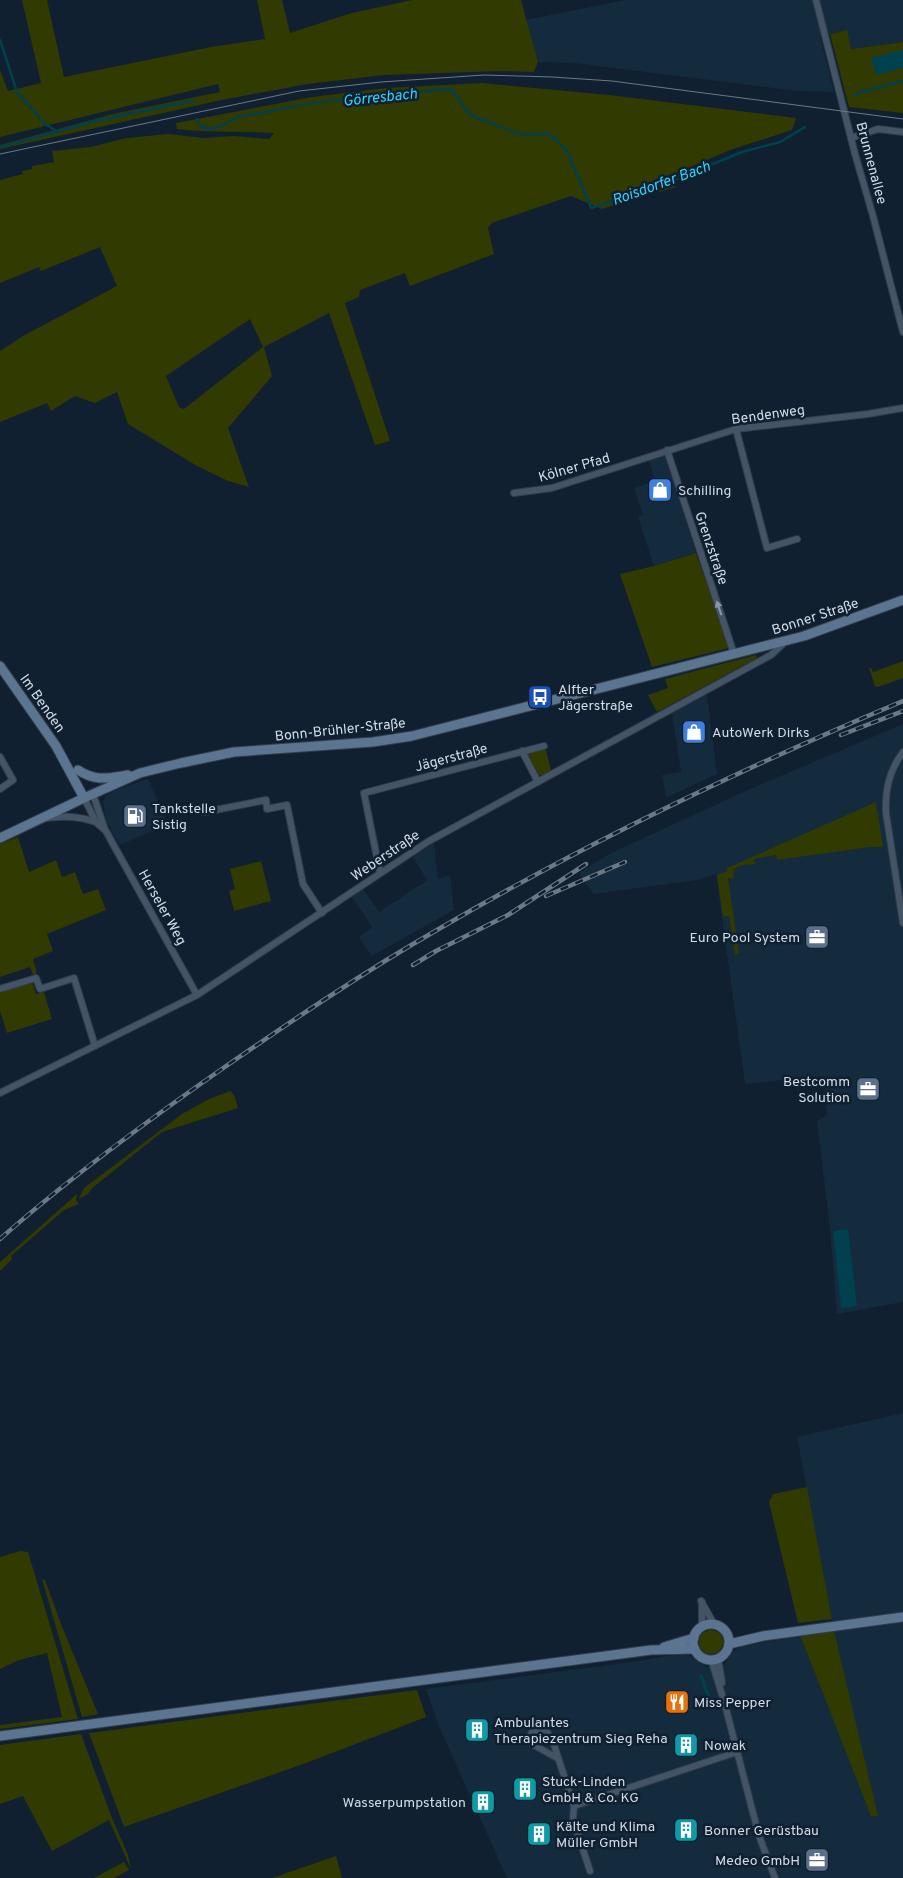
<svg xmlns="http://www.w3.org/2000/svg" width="903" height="1878" font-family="Overpass,sans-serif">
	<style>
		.built { fill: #142a3d }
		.green { fill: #313a01; fill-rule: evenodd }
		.water { fill: #00404f }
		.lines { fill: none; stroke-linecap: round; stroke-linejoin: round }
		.stream { stroke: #00404f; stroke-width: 2.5 }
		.street-casing { stroke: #323c49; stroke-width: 8 }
		.secondary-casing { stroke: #323c49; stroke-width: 11 }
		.street { stroke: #425466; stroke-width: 6 }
		.secondary { stroke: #5b7591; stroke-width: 9 }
		.tram { stroke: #6b7987; stroke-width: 1 }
		.rail-casing { stroke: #6b7987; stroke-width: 4.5 }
		.rail { stroke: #102030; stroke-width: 2.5; stroke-dasharray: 8; stroke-linecap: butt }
		.oneway { fill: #8a98a6 }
		.labels { text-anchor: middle; stroke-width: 5; stroke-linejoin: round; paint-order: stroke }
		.street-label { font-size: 14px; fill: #d1dce7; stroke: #102030 }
		.poi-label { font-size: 14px; fill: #d1dce7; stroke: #102030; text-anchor: start }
		.water-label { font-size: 15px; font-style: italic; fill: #31d3fb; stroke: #102030 }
	</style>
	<rect width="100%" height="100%" fill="#102030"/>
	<g class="built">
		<polygon points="625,0 903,0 903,42 851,49 846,30 820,37 834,92 798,91 575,63 538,62 526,20"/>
		<polygon points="665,456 696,553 654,566 638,517 643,515 634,488 655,481 649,461"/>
		<polygon points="707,694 717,774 666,798 662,775 681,772 672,713"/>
		<polygon points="903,724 903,1302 837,1314 830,1229 817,1121 827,1115 824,1076 745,1084 716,874 697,880 594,894 579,873 609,854 750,789"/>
		<polygon points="148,779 168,824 120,845 106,821 103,801 107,795 119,789"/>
		<polygon points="434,843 438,879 450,875 454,910 372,956 359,937 372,927 352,897 363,889 379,912 427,880 413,857"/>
		<polygon points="903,1413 903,1878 507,1878 438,1724 426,1689 640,1661 677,1654 688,1655 707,1667 724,1665 731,1653 741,1646 834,1631 797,1437"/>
	</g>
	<g class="green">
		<polygon points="22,0 47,0 64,77 211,47 265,39 257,0 282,0 290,33 352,13 412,0 521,0 538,62 534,72 502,71 384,75 307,84 222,100 0,149 0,145 113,114 220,92 218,84 0,137 0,70 8,91 41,83"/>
		<polygon points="847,30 851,49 903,42 903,113 849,107 830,34"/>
		<path d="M482,83L609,95L796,118L792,130L730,150L669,176L676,187L602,209L571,196L492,223L488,228L494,254L410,286L405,273L360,290L359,297L345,303L390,441L375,445L329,313L264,347L272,376L228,428L249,487L228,481L197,466L128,424L117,392L95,403L75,396L51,411L47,403L0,422V351L23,336L117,286L100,247L41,271L39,267L0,283V180L23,174L22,171L32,169V166L54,162L52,151L91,147L126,138L169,134L203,138L234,136L269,139L274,133C241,131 209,133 177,129L176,123L312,97L386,88ZM250,319L263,347L184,409L179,407L166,376Z"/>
		<polygon points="696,553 729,648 652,667 620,574 654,566"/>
		<polygon points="756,655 757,658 657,712 648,695 668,688 665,679"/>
		<polygon points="903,661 903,678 878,687 875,686 869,668 871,668 873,672"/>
		<polygon points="545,747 551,770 543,775 539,775 527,752"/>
		<path d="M876,802L883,847H870L777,860L776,855L754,859L755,864C744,865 731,864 734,879L728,878L739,953L735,955L729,916L723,917L717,875L727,871V868Z"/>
		<polygon points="18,837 29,872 56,860 62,877 75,872 83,894 98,889 106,910 47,934 53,951 33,959 37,973 33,975 30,967 0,977 0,844"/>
		<polygon points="261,861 271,901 234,911 229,891 235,889 230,869"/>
		<polygon points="32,981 36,994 44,992 52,1019 7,1033 0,1011 0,993"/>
		<polygon points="230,1091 234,1095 238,1108 162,1132 91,1189 88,1194 79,1199 84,1188 182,1114 209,1099"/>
		<polygon points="77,1194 76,1200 79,1204 64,1210 11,1256 12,1259 0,1271 0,1262"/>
		<polygon points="807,1487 832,1619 798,1623 769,1502 773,1494"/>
		<polygon points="20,1551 28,1552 78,1719 0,1729 0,1725 62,1717 47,1653 19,1660 0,1669 0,1557"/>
		<polygon points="42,1579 45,1580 61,1624 98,1714 82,1717"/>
		<circle cx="711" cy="1642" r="12"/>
		<polygon points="834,1631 878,1816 871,1816 800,1635"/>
		<polygon points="417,1690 426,1717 306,1763 124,1827 89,1733"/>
		<polygon points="81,1734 112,1818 128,1855 131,1869 109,1820 52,1851 23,1796 0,1804 0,1745"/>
		<polygon points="336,1856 342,1878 272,1878"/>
		<polygon points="124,1862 129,1870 114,1878 94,1878"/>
	</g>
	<g class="water">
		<polygon points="903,50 903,68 876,75 871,58"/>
		<polygon points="848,1229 857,1306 841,1308 833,1231"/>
		<polygon points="702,1674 715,1708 711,1709 699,1675"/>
	</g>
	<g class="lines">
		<g class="stream">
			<polyline points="0,40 17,92 45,124 58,132"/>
			<polyline points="855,95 861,92 903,81"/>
			<path d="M197,119C204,139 227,122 239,117C246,115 255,114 262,113C324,99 387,94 451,89L470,115L519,134H546L553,137L567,151L591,208L655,188L742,152L780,142L805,127"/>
			<polyline points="0,147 99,120 191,101 193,103"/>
		</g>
		<defs>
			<g id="street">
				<polyline points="816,0 855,154 873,216 903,332"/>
				<polyline points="851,138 878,129 903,132"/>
				<polyline points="736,429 767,548 797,539"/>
				<polyline points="667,450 734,654"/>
				<polyline points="514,493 552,488 736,429 868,414 903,408"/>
				<polyline points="522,751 538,782"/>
				<path d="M903,752C889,771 885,790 886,813L903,923"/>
				<polyline points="0,757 13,780 0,789"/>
				<polyline points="93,794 105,830"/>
				<polyline points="84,798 96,822 106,831 113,844 197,995"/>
				<polyline points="205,812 266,800 267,809 287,805 303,884 322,913"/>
				<path d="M46,818C65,816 79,816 96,822"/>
				<polyline points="380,873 364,793 544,746"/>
				<polyline points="0,989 36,978 40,989 74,978 95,1046"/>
				<polyline points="0,1093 197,995 429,841 771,655 785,642"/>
				<polyline points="701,1601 714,1624"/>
				<polyline points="702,1602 702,1627"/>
				<polyline points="718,1658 722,1683"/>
				<polyline points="711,1659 724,1701 759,1836 775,1878"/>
				<polyline points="557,1758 532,1744 529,1737 533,1731 542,1729 547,1732 552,1739 574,1806 737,1752"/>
				<polyline points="574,1806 573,1819 590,1871"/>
			</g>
			<g id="secondary">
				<polyline points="0,666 56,746 84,798"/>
				<path d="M78,770C96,782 108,778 128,775"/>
				<polyline points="0,838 84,798 140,773 181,763 234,752 373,742 412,736 804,636 903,600"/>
				<circle cx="711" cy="1642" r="18"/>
				<polyline points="729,1644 763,1636 903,1617"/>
				<polyline points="664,1647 694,1638"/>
				<polyline points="0,1736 651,1650 695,1649"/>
			</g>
		</defs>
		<use href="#street" class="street-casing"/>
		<use href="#secondary" class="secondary-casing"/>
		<use href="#street" class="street"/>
		<use href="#secondary" class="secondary"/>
		<polyline class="tram" points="0,154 299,91 381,82 484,75 552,77 612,81 903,119"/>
		<defs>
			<g id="rail">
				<polyline points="841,735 903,711"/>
				<polyline points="546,896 625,862"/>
				<polyline points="413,965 436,951 508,915 586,864"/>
				<path d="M0,1239C69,1178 143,1124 219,1071C290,1022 362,973 437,930C586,843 743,768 903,701"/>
			</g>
		</defs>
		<use href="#rail" class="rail-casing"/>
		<use href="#rail" class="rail"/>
	</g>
	<defs><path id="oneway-solid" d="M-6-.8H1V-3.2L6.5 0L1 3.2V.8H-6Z" transform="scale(1.25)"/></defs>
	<use class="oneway" href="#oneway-solid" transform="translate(719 608) rotate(-109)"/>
	<defs>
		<symbol id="shop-square" viewBox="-11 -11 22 22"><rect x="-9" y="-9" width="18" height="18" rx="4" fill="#3f7fe0" stroke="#102030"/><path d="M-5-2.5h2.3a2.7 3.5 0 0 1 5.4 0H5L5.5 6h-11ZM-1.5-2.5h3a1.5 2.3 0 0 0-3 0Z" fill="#fff"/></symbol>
		<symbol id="bus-square" viewBox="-11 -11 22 22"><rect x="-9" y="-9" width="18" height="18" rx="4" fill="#1a4fb4" stroke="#102030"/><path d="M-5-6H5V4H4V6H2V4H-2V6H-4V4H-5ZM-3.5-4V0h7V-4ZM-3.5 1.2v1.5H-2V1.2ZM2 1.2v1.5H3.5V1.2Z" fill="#fff"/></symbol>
		<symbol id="fuel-square" viewBox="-11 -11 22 22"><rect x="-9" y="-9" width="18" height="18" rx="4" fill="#5c6f8a" stroke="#102030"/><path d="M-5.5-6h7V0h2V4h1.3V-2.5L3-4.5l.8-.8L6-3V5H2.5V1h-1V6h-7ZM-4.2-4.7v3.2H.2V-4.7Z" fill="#fff"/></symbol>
		<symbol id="office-square" viewBox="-11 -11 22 22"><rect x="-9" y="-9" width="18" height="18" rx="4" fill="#5c6f8a" stroke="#102030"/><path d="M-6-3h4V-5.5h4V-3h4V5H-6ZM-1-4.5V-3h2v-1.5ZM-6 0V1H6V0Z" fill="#fff"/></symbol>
		<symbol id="restaurant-square" viewBox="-11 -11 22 22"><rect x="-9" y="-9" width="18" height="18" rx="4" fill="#e8710a" stroke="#102030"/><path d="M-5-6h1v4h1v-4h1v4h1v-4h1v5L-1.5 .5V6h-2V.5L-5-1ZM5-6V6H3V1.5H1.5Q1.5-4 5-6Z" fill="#fff"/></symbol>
		<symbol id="building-square" viewBox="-11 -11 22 22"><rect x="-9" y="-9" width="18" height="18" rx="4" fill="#0f9aa8" stroke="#102030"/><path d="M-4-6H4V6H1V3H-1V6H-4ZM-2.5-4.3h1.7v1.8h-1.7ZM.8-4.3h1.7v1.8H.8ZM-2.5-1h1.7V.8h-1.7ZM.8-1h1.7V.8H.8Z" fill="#fff"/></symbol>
	</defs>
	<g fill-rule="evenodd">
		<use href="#shop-square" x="646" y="476" width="28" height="28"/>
		<use href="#bus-square" x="526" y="683" width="28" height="28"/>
		<use href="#shop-square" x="680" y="718" width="28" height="28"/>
		<use href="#fuel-square" x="121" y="802" width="28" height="28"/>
		<use href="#office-square" x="803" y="923" width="28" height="28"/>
		<use href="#office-square" x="854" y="1075" width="28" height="28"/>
		<use href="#restaurant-square" x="663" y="1688" width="28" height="28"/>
		<use href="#building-square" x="463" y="1716" width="28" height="28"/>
		<use href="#building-square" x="672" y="1731" width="28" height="28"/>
		<use href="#building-square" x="511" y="1775" width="28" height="28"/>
		<use href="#building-square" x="469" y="1788" width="28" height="28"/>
		<use href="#building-square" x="672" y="1816" width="28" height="28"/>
		<use href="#building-square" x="525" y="1820" width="28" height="28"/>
		<use href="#office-square" x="803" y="1846" width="28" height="28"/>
	</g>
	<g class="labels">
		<g class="street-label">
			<text transform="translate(872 163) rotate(75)" y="5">Brunnenallee</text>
			<text transform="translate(768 414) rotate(-8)" y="5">Bendenweg</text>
			<text transform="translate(574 467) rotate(-16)" y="5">Kölner Pfad</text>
			<text transform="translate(712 548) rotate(71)" y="5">Grenzstraße</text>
			<text transform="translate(815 616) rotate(-18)" y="5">Bonner Straße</text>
			<text transform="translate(43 703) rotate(55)" y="5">Im Benden</text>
			<text transform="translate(340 729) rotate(-6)" y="5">Bonn-Brühler-Straße</text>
			<text transform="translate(451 757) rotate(-15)" y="5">Jägerstraße</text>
			<text transform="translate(385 855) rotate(-34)" y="5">Weberstraße</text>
			<text transform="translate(163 907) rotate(61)" y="5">Herseler Weg</text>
		</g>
		<g class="poi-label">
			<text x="678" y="495">Schilling</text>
			<text x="558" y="694">Alfter<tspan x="558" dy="16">Jägerstraße</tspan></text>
			<text x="712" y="737">AutoWerk Dirks</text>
			<text x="152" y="813">Tankstelle<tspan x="152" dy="16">Sistig</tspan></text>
			<text x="800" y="942" text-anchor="end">Euro Pool System</text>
			<text x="850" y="1086" text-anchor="end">Bestcomm<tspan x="850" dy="16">Solution</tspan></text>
			<text x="694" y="1707">Miss Pepper</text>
			<text x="494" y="1727">Ambulantes<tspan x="494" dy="16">Therapiezentrum Sieg Reha</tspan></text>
			<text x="704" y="1750">Nowak</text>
			<text x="542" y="1786">Stuck-Linden<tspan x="542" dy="16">GmbH &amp; Co. KG</tspan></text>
			<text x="466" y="1807" text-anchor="end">Wasserpumpstation</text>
			<text x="556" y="1831">Kälte und Klima<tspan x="556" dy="16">Müller GmbH</tspan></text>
			<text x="704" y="1835">Bonner Gerüstbau</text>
			<text x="800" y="1865" text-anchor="end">Medeo GmbH</text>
		</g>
		<g class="water-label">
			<text transform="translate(380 97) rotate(-6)" y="5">Görresbach</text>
			<text transform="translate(661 183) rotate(-20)" y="5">Roisdorfer Bach</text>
		</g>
	</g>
</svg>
